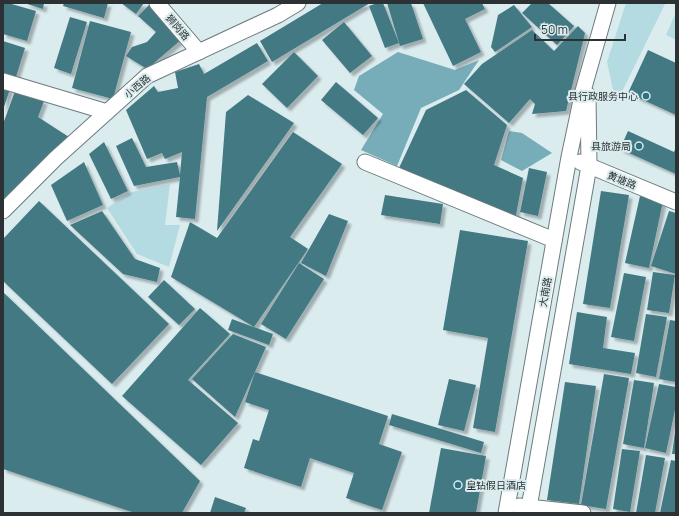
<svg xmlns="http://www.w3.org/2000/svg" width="679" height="516" font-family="Manrope,'Noto Sans SC',sans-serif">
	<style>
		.green { fill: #b5dbe2 }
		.forest { fill: #76adb8 }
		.building { fill: #437983; filter: url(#shadow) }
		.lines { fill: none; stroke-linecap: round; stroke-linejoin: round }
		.minor-casing { stroke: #6d7b7e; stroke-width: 17 }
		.minor { stroke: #fff; stroke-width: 15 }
		.poi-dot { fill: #2b727e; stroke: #dbecef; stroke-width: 1.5 }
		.labels { text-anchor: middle; stroke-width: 4; stroke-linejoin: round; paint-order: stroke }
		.street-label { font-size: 10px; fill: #2c3234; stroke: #dbecef }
		.poi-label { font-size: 10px; fill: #2c3234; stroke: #dbecef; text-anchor: end }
	</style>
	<defs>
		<filter id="shadow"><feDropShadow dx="3.5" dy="3.5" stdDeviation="1" flood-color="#0004"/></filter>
	</defs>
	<rect width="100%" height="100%" fill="#dbecef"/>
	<g class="green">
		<polygon points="626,3 661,3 665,4 616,104 607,62"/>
		<polygon points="676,12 676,40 666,35"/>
		<polygon points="170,184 165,225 180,225 169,267 137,254 107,208 132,192"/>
	</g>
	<g class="forest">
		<polygon points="398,52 455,70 479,60 459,90 421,108 397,166 361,150 383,114 354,90 359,76"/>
		<polygon points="509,131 522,133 552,153 522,171 501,160"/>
	</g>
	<g class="building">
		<polygon points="3,3 8,3 36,11 27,41 3,34"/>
		<polygon points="24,3 44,3 43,9"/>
		<polygon points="64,3 108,3 104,18 63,6"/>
		<polygon points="121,3 144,3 136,14"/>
		<polygon points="323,3 370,3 272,62 260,41"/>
		<polygon points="377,3 383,3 399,43 385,48 369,6"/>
		<polygon points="387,3 411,3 423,39 400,46"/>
		<polygon points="423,3 482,3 485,9 465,19 481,52 453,66"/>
		<polygon points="532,3 548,3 574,26 557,45 522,13"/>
		<polygon points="150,4 182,39 147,69 126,56 132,47 147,42 156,32 138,16"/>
		<polygon points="514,5 532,27 495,52 491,47 498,15"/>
		<polygon points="70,17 87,22 71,74 54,68"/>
		<polygon points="90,21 131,32 113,99 72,88"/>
		<polygon points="344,22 372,56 350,73 322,40"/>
		<polygon points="578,26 585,33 566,111 532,114 535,104 530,99 509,123 464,84 482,64 532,30 554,51"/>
		<polygon points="3,41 25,48 16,77 3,73"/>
		<polygon points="257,43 268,61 207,97 195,219 176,217 180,177 134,186 116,146 132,138 146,167 177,162 180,175 182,152 165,159 162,153 147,159 126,110 154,86 158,92 178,88 175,72 199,64 204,74"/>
		<polygon points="648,50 676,63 676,115 628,93"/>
		<polygon points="294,52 318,76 287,108 262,84"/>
		<polygon points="336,82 378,118 363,135 321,100"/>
		<polygon points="3,87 10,89 3,110"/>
		<polygon points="466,90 507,125 494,165 523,178 515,220 399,168 426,110"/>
		<polygon points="15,91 44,101 38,117 72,139 3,207 3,124"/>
		<polygon points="248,95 294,123 217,231 226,112"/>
		<polygon points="628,131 674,152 676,147 676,174 620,149"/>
		<polygon points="293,132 342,164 290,237 308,249 254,327 171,277 190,222 217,238"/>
		<polygon points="104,142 128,191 111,199 89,154"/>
		<polygon points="84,162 103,205 67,221 51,185"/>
		<polygon points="529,168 547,172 538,216 520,212"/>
		<polygon points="601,191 629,195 610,308 583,304"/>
		<polygon points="385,195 443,204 440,224 381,215"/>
		<polygon points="640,196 663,201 649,268 625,263"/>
		<polygon points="39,201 169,324 112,384 3,281 3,239"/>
		<polygon points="102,211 135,259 160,268 157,282 123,274 70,225"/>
		<polygon points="669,211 676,213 676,274 651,266"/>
		<polygon points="329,214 348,221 326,276 301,263"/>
		<polygon points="460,230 528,241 495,432 473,428 488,338 443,330"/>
		<polygon points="299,263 324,279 286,339 261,324"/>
		<polygon points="653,272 675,275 669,313 647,310"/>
		<polygon points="624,273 646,277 634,341 611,337"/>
		<polygon points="164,280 195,309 179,325 148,297"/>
		<polygon points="3,292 200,481 182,513 135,513 3,469"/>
		<polygon points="200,308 230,334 188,380 238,423 201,465 122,396"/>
		<polygon points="577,312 607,317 603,348 635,353 631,374 569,364"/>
		<polygon points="646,314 667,317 656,377 636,373"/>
		<polygon points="232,319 273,334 269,345 228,330"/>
		<polygon points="670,320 676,321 676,382 659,379"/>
		<polygon points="233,334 266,347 235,417 192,379"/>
		<polygon points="255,372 388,416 379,444 402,452 382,510 346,498 354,473 310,458 301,487 244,468 253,439 259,441 269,410 245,402"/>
		<polygon points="604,374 629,378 606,509 581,505"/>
		<polygon points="449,379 476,385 464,431 438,425"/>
		<polygon points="634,380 654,383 644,448 623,444"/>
		<polygon points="565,382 596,386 579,504 547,500"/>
		<polygon points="659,384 676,387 676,405 666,453 645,448"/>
		<polygon points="392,414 484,442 481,453 389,425"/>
		<polygon points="675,432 676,432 676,454 672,454"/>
		<polygon points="441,448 486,456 476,513 429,513"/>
		<polygon points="622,449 640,451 630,512 613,509"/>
		<polygon points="646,455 665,458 655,513 636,513"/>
		<polygon points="671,460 676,461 676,513 660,513"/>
		<polygon points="215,497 246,508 244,513 210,513"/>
	</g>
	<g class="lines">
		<defs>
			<g id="minor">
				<polyline points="157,3 199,52"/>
				<polyline points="3,81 107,112"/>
				<polyline points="365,162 554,240"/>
				<polyline points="580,162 676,202"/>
				<polyline points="3,211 56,158 147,76 278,15 298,3"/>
				<polyline points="519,506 583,513"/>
				<polyline points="506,513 569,157 583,91 608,3"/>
				<polyline points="528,513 589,166 588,95"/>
			</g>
		</defs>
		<use href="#minor" class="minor-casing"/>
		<use href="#minor" class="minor"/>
	</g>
	<g class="poi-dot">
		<circle cx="646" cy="96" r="4"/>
		<circle cx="639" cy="146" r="4"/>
		<circle cx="458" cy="485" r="4"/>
	</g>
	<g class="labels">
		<g class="street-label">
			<text transform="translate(178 27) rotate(49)" y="4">狮岗路</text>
			<text transform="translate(137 86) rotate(-40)" y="4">小西路</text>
			<text transform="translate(622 180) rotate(22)" y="4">黄塘路</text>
			<text transform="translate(545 292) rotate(-80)" y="4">大南路</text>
		</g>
		<g class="poi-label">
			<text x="638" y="100">县行政服务中心</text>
			<text x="631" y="150">县旅游局</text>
			<text x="466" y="489" text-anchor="start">皇钻假日酒店</text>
		</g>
	</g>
	<rect width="679" height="516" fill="none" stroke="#2c3234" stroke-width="8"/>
	<path d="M535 34v6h90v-6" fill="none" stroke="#2c3234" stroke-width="2"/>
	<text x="541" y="34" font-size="12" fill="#2c3234" stroke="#dbecef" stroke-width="3" paint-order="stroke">50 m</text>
</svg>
